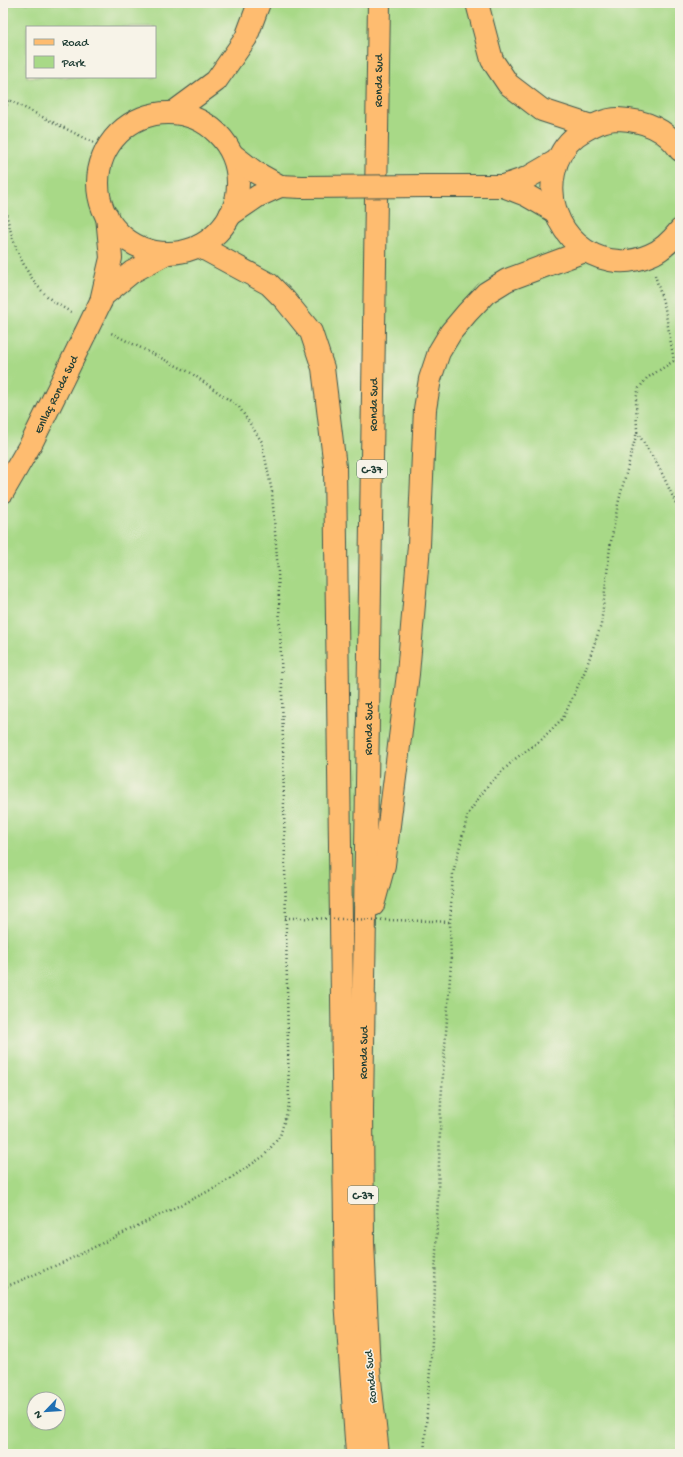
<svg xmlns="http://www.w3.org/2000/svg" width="683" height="1457" font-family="'Gochi Hand',sans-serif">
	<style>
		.green { fill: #a8d987; stroke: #648b5e; fill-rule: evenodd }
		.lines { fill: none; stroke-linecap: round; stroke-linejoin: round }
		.primary-casing { stroke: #3f564b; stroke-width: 24 }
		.trunk-casing { stroke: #3f564b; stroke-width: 24 }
		.path { stroke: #3f564b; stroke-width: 2.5; stroke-dasharray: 1 3; stroke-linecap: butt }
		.primary { stroke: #febc70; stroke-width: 22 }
		.trunk { stroke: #febc70; stroke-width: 22 }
		.primary-bridge-casing { stroke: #3f564b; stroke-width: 24; stroke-linecap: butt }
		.path-bridge { stroke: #3f564b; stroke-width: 2.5; stroke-dasharray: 1 3; stroke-linecap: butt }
		.primary-bridge { stroke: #febc70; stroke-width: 22 }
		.labels { text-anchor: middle; stroke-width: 3; stroke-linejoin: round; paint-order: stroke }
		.shield { fill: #f7f3e8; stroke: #60746a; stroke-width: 1 }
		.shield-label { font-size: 11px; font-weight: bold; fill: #1f3d34 }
		.street-label { font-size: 12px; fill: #1f3d34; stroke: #f7f3e8 }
	</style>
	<rect width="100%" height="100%" fill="#f7f3e8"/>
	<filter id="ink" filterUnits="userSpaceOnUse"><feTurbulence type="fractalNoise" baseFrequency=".025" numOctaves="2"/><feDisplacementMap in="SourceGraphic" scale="8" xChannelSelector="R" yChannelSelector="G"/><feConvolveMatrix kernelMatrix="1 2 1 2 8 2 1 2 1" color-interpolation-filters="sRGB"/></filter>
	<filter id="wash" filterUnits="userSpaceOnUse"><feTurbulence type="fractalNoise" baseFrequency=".012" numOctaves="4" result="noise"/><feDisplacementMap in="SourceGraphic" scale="16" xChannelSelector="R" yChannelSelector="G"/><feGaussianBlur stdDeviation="0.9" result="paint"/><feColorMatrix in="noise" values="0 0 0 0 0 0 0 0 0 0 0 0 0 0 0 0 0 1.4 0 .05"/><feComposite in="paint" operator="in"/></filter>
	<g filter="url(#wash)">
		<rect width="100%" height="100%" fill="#f3e4cd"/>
		<path class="green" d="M3,3H680V1454H3ZM27,27H155V77H27ZM34,1399H58V1423H34Z"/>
	</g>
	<g filter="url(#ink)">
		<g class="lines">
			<defs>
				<g id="primary">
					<circle cx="168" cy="183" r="70"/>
					<path d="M680,150C666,129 644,120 618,119C603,119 589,127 577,135C565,144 557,158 554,173C542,229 596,279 650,255C663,250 672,240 680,230"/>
					<polyline points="233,155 255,172 280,186 302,187"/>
					<polyline points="428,186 503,186 527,178 556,161"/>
					<polyline points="503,186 526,195 554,211"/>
					<polyline points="230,215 258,196 280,186"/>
					<polyline points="104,295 132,272 167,253"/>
					<polyline points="101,301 111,258 107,216"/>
					<path id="s1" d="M3,492L33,440L85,334"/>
				</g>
				<g id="trunk">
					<polyline points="477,3 492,60 508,84 542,110 591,126"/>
					<polyline points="174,112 216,81 246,38 259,3"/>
					<polyline points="199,246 269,284 285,300 311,332 323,368 335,467 346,1300 357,1454"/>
					<polyline points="373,905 384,865 408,674 419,545 425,409 430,379 439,352 451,332 467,313 486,293 507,280 585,251"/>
					<path id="s2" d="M378,1454L369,1371L363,1241L362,1109L379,3"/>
				</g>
			</defs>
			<use href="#primary" class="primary-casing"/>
			<use href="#trunk" class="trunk-casing"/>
			<g class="path">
				<polyline points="3,97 106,149"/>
				<polyline points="3,121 8,100"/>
				<path d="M3,199C10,235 21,272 48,297C54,303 64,308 71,312"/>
				<polyline points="655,275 665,309 674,361"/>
				<polyline points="637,432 659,467 680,512"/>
				<polyline points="285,918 297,918"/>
				<polyline points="432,921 450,922"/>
				<polyline points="3,1288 64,1262 217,1187 264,1156 280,1136 289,1105 282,687 278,572 272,492 262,442 239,407 191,373 109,332"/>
				<polyline points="424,1454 434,1313 441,1102 451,963 450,922 453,873 468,814 488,785 515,759 541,740 563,718 585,671 601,625 610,547 618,504 637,432 636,399 639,388 647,378 680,357"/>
			</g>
			<use href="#primary" class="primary"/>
			<use href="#trunk" class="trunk"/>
			<defs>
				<g id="primary-bridge">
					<polyline points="302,187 428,186"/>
					<polyline points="85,334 101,301"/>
				</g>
			</defs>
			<use href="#primary-bridge" class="primary-bridge-casing"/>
			<polyline class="path-bridge" points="297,918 432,921"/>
			<use href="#primary-bridge" class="primary-bridge"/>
		</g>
	</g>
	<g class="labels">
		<g class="shield">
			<rect x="357" y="460" width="30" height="18" rx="3"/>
			<rect x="348" y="1186" width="30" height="18" rx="3"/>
		</g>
		<g class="shield-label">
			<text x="372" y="473">C-37</text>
			<text x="363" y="1199">C-37</text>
		</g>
		<g class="street-label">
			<text dy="4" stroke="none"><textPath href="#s2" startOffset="1374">Ronda Sud</textPath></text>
			<text dy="4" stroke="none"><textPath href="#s1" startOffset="111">Enllaç Ronda Sud</textPath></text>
			<text dy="4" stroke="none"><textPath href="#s2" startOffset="1050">Ronda Sud</textPath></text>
			<text dy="4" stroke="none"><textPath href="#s2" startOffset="726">Ronda Sud</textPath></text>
			<text dy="4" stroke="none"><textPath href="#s2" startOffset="402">Ronda Sud</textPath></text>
			<text transform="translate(370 1377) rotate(-95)" y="4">Ronda Sud</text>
		</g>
	</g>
	<rect width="683" height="1457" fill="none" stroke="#f7f3e8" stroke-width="16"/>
	<rect x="26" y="26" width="130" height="52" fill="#f7f3e8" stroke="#a1aaa0"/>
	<rect x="34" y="39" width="20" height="6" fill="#febc70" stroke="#a1aaa0"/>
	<text x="62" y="46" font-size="12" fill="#1f3d34">Road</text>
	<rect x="34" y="56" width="20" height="12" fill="#a8d987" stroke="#a1aaa0"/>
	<text x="62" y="66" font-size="12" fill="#1f3d34">Park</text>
	<g transform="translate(46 1411) rotate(245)"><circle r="19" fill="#f7f3e8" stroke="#a1aaa0"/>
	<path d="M0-3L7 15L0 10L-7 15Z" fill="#1f6fb2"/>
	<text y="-6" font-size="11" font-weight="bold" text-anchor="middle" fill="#1f3d34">N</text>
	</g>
</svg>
